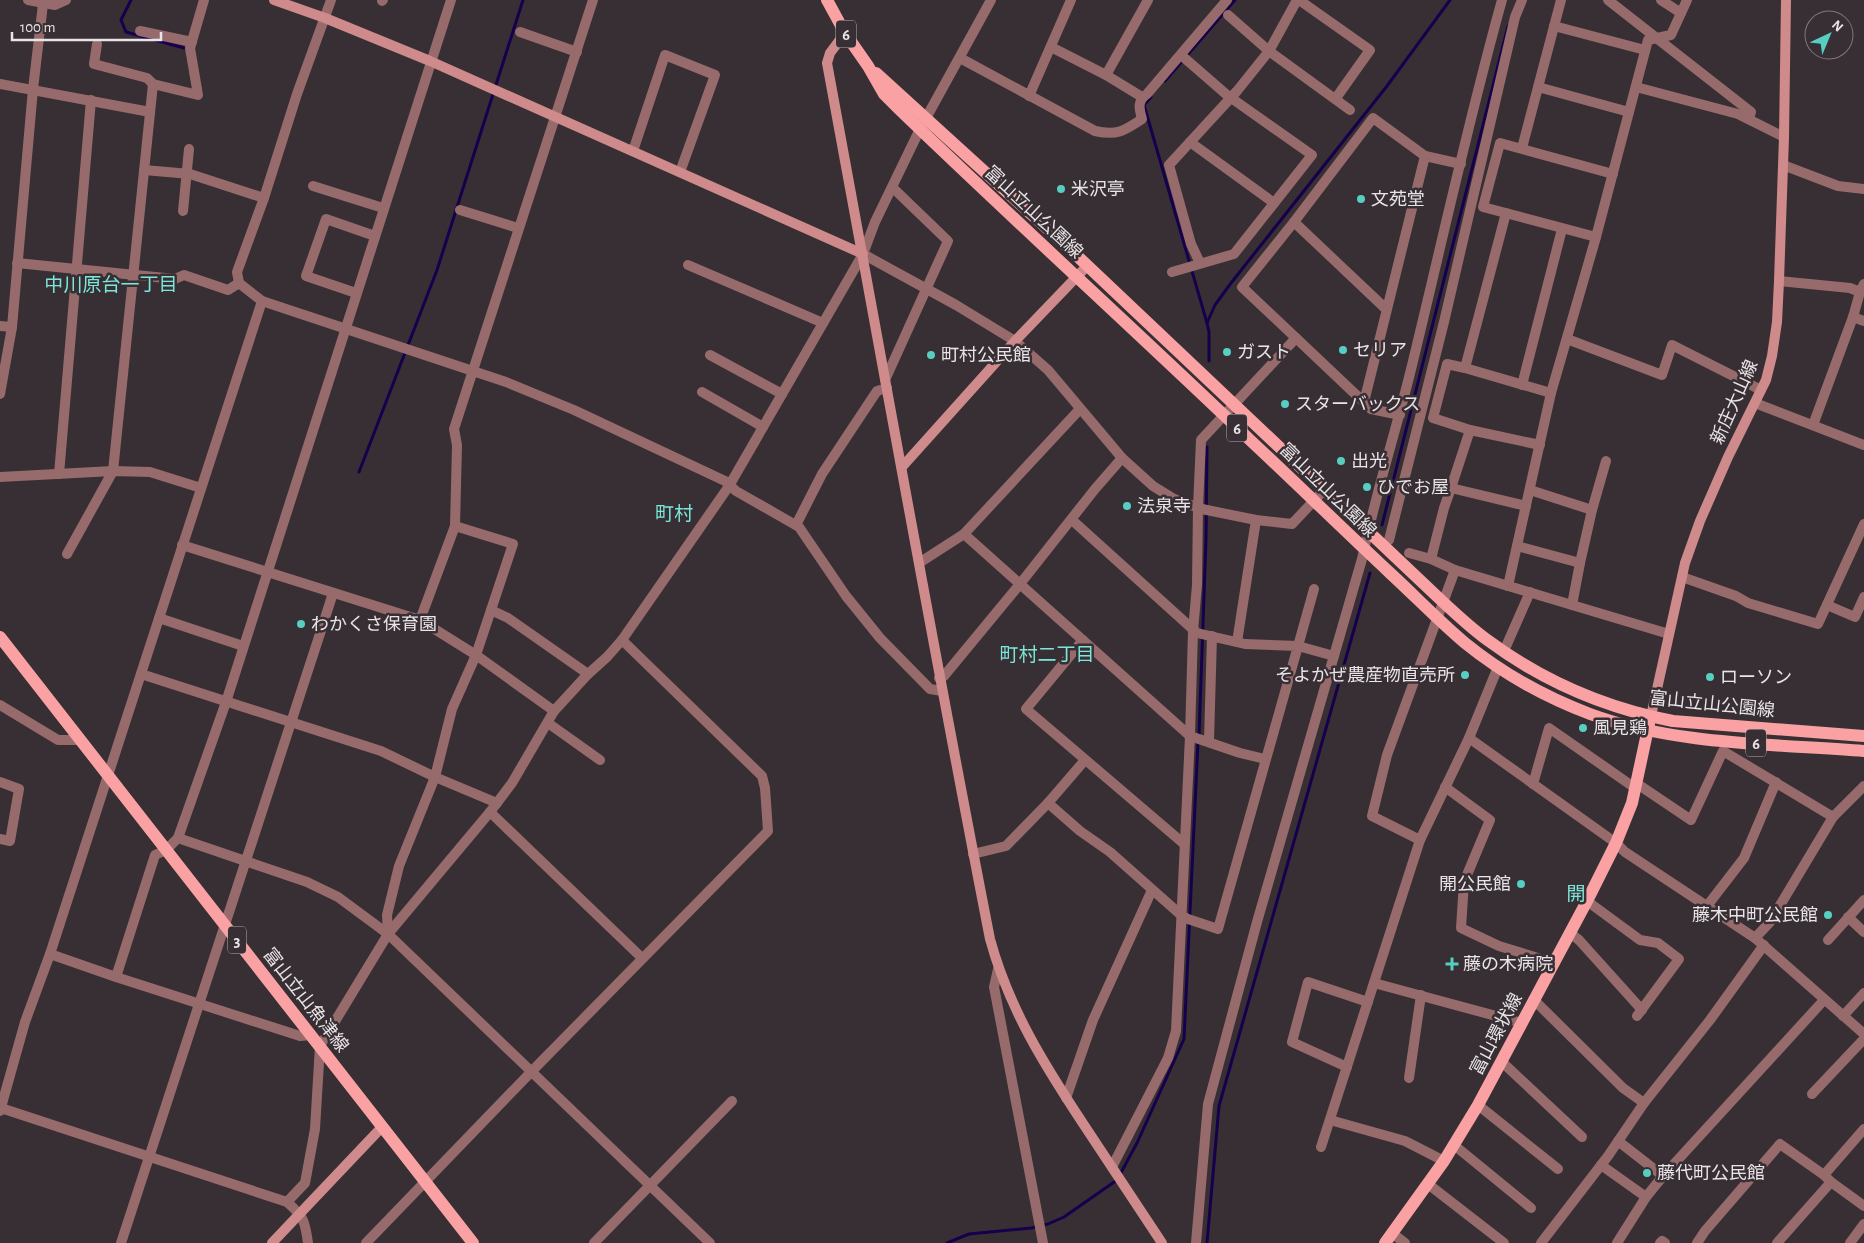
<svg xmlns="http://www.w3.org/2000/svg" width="1864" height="1243" font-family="'Alegreya Sans','Noto Sans JP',sans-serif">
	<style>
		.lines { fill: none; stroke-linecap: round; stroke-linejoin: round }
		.stream { stroke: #16004d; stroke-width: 3 }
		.street { stroke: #976b6b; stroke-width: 10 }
		.secondary { stroke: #cf8a8b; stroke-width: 10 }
		.primary { stroke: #faa2a3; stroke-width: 12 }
		.poi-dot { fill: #57cec2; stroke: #372f33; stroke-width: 2 }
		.labels { text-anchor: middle; stroke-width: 5; stroke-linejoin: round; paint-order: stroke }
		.shield { fill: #372f33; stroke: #b4aeb1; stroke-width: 1 }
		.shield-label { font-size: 16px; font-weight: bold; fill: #e9e4e7 }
		.poi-label { font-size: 18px; fill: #e9e4e7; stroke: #372f33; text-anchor: start }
		.street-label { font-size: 18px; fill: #e9e4e7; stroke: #372f33 }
		.neighbourhood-label { font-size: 19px; fill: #7ce6db; stroke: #372f33 }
	</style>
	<rect width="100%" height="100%" fill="#372f33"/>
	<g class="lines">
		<g class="stream">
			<polyline points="131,0 121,20 126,32 184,48"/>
			<polyline points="1165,81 1235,0"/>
			<polyline points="1151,97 1144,105 1207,323 1209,332 1209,361"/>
			<polyline points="1207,323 1215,305 1231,283 1387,86 1450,0"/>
			<polyline points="359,472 437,270 523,0"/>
			<polyline points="1382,525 1508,26"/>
			<polyline points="1199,736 1206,539 1207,447"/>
			<polyline points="947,1243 969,1234 1031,1228 1048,1224 1064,1217 1117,1180 1137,1143 1184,1039 1198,742"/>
			<polyline points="1207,1243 1219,1106 1370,573"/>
		</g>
		<g class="street">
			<polyline points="28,0 55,5 66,0"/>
			<polyline points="331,0 297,94 264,198 237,272 239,283 262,301 506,382 574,410 725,481 736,491 799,527 846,596 880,638 930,689 942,691"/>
			<polyline points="1299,0 1370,50 1336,98"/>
			<polyline points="1608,0 1751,112 1749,119"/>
			<polyline points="1661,0 1681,13"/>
			<polyline points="382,1 383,0"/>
			<polyline points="1228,15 1269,51 1350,110"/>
			<polyline points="1554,26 1645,50"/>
			<polyline points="140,31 192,42"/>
			<polyline points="520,32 577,52"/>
			<polyline points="97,44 94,64 147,78 153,84"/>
			<polyline points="1051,47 1106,75 1142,97"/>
			<path d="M960,58L1095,131C1117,136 1124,131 1142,119C1139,108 1137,101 1147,94L1227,0"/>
			<polyline points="1106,75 1148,0"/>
			<polyline points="0,84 150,112"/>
			<polyline points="1538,87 1629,112"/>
			<polyline points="1636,87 1738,114 1784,137"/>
			<polyline points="1029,96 1071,0"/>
			<polyline points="1190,142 1274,203"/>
			<polyline points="1522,148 1561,0"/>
			<polyline points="633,151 665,55 715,75 680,172"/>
			<polyline points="1425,156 1461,164"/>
			<polyline points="1783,165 1838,186 1864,189"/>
			<polyline points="144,170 190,174 264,198"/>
			<polyline points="313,186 383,208"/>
			<polyline points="460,210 518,228"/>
			<polyline points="183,211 189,149"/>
			<polyline points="1506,213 1465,368 1551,393"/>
			<polyline points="1294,222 1386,309"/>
			<polyline points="1596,237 1483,207 1500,143 1613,174"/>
			<polyline points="863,254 956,305 1015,341 1048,370 1122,458 1153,486 1174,499 1202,509 1256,520 1292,524 1324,490"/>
			<polyline points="17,263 175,279 184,275 228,290 239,283"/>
			<polyline points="1200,263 1191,244 1169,165 1237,91 1269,51 1297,0"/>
			<polyline points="688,265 823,323"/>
			<polyline points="1172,272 1234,254 1312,155 1227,95 1181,55"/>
			<polyline points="1779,281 1850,288 1860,292 1864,284"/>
			<polyline points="1860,292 1853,317 1864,321"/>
			<polyline points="356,293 306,276 326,219 375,236"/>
			<polyline points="0,326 12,327"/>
			<polyline points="1567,339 1662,375 1672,345 1761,390"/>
			<polyline points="710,355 782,394"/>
			<polyline points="1465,368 1447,364 1433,418 1470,430 1540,445"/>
			<polyline points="885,380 948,241 893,188"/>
			<polyline points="1522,385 1562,229"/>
			<polyline points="702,392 763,427"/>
			<polyline points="0,394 12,327 33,89 43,4"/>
			<polyline points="1364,402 1425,156 1373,118 1294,222 1242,287 1371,409 1400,415"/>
			<polyline points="1755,403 1864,445"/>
			<polyline points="1813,425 1853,317"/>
			<polyline points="1470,430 1451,488 1526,506"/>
			<polyline points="59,474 91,100"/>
			<polyline points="0,477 113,471 150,472 201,488"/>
			<polyline points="1451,488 1444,508 1431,559 1455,570"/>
			<polyline points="1592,510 1606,461"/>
			<polyline points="796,525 822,474 871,400 877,391 887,388"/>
			<polyline points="964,534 1190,736 1240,753 1265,759"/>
			<polyline points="1389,540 1444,322 1515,17 1522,0"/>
			<polyline points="182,545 420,620 476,655 554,711"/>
			<polyline points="1517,546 1580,563 1592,510 1530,490"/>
			<polyline points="1409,553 1431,559"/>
			<polyline points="67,554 113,471 153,84 198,95 190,48 204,0"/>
			<polyline points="919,563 964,534 1080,409"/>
			<polyline points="1682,577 1736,596 1748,603 1818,624 1864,524"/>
			<polyline points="1508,586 1551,393 1596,237 1648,40 1671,35 1687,0"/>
			<polyline points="1314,589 1298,646 1334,656"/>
			<polyline points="1572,605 1580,563"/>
			<polyline points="1827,605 1855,617 1864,597"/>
			<polyline points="491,610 508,618 588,674"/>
			<polyline points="159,618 243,646"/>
			<polyline points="420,620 455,526 457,445 454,429 593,0"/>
			<polyline points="1083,640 1026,709 1183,843"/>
			<polyline points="1237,642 1256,520"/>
			<polyline points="1504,651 1530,592"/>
			<polyline points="141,674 381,751 435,777 497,803"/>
			<polyline points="939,678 944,676 1020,584 1095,489 1122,458"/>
			<polyline points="0,705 58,740 80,740"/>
			<polyline points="548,723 600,760"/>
			<polyline points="1469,738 1616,843 1625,852 1755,938 1864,1034"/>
			<polyline points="1209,741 1212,636"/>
			<polyline points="0,782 19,789 10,841 0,839"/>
			<polyline points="1636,783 1691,820 1723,751 1833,817"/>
			<polyline points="1533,784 1549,728 1635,788"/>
			<polyline points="1445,787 1490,820 1464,882 1461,928 1499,946 1554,963"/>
			<polyline points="1048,803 1080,831 1110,852 1181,915 1188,919 1218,929 1298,646 1245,644 1197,633 1072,520"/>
			<polyline points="490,812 642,958"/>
			<polyline points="178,838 307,882 338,897 388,934 710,1243"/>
			<polyline points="1420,840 1372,816 1387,755 1455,570 1669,634"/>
			<polyline points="973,854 1006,846 1048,803 1085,760"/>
			<polyline points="1587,901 1640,940 1658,943 1679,959 1637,1016"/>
			<polyline points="1707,906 1744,858 1776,782"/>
			<polyline points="1848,917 1864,932"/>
			<polyline points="1570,933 1579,940 1642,1010"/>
			<polyline points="388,934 387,915 399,866 435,777 452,709 476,655 513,544 455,526"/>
			<polyline points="1755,938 1770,922 1833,817 1864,786"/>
			<polyline points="1828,940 1864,900"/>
			<polyline points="50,954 116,977 300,1036 311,1035"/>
			<polyline points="998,969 994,987 1043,1243"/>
			<polyline points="116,977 155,855 166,850 178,838 226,702 451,0"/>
			<polyline points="1374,983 1522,1023"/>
			<polyline points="1534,1000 1623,1088 1644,1103"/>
			<polyline points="1843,1016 1864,993"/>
			<polyline points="1502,1062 1582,1137"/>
			<polyline points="1347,1067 1292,1042 1308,982 1368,1002"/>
			<polyline points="1409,1078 1421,995"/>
			<polyline points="1812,1094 1864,1039"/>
			<polyline points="1066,1098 1093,1020 1152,890"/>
			<polyline points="1478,1105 1558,1169"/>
			<path d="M1,1108L287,1202C304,1217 305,1221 308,1243"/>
			<polyline points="0,1111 25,1022 50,954 262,301"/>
			<polyline points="1330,1120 1405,1141 1444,1161"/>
			<polyline points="1618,1141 1663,1176"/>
			<polyline points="1454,1145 1531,1208"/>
			<polyline points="1321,1147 1420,840 1469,738 1498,667"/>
			<polyline points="1601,1165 1646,1197"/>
			<polyline points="1112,1167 1168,1058 1176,1031 1190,736 1193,631 1197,585 1198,507 1201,440 1296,338"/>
			<polyline points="1831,1182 1864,1206"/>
			<polyline points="1428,1184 1504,1243"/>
			<polyline points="287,1202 305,1183 315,1129 320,1046 388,934 490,812 512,783 554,711 587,675 607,657 622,640 729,486 863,254 875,222 920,129 991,0"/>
			<polyline points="1392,1233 1405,1243"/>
			<path d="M121,1243C192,1026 264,810 333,593"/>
			<polyline points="366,1243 532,1071 768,831 765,788 762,776 622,640"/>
			<polyline points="594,1243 732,1101"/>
			<path d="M1196,1243L1208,1104L1257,922L1362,559C1376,491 1398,425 1414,357C1443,238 1469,118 1502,0"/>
			<polyline points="1541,1243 1608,1156 1644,1103 1710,1020 1764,945"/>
			<polyline points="1617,1243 1646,1197 1663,1176 1824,1000"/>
			<polyline points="1660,1243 1662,1241 1665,1243"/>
			<polyline points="1697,1243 1705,1231 1780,1144 1824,1175"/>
			<polyline points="1777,1243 1831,1182 1824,1175 1864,1129"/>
			<polyline points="1850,1243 1864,1224"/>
		</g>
		<g class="secondary">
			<polyline points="274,0 325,18 430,61 863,254"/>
			<path d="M845,33L830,53L827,63C881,355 933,648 990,939C1009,1009 1045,1066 1084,1125C1110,1165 1136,1204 1162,1243"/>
			<polyline points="902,467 1015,341 1087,266"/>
			<polyline points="1651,716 1685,563 1700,521 1728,457 1766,380 1772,356 1777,322 1779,281 1784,137 1786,0"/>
			<polyline points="272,1243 382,1127"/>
		</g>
		<g class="primary">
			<path d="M827,0L845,33L868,66L884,94L899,109C1015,221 1134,329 1250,440C1297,484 1343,529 1390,573C1415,596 1439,621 1465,643C1502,673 1545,697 1590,714C1674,745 1775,744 1864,751"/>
			<path d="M876,73L1073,252L1443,602C1457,615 1471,628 1486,639C1541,680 1606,708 1673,721L1864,736"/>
			<polyline points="0,637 473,1243"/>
			<polyline points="1385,1243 1444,1161 1478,1105 1587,901 1616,843 1632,803 1649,724"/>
		</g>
	</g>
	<g class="poi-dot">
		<circle cx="1061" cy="189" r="5"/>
		<circle cx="1361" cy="199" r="5"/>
		<circle cx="1343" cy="350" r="5"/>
		<circle cx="1227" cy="352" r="5"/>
		<circle cx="931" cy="355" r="5"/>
		<circle cx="1285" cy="404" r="5"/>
		<circle cx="1341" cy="461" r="5"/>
		<circle cx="1367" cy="487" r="5"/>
		<circle cx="1127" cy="506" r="5"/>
		<circle cx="301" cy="624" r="5"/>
		<circle cx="1465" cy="675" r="5"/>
		<circle cx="1710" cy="677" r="5"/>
		<circle cx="1583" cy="728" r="5"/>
		<circle cx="1521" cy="884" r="5"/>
		<circle cx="1828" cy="915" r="5"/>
		<path d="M1449.5 956.5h5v5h5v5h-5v5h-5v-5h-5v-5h5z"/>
		<circle cx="1647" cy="1173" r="5"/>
	</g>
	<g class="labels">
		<g class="shield">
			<rect x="836" y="20.5" width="20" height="27" rx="4"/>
			<rect x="1227" y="414.5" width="20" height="27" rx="4"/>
			<rect x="1746" y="729.5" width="20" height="27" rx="4"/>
			<rect x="228" y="926.5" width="18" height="27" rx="4"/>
		</g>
		<g class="shield-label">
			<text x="846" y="40">6</text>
			<text x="1237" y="434">6</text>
			<text x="1756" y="749">6</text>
			<text x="237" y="946">3</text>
		</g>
		<g class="poi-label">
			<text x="1071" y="195">米沢亭</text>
			<text x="1371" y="205">文苑堂</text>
			<text x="1353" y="356">セリア</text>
			<text x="1237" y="358">ガスト</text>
			<text x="941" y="361">町村公民館</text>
			<text x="1295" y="410">スターバックス</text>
			<text x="1351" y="467">出光</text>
			<text x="1377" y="493">ひでお屋</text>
			<text x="1137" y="512">法泉寺</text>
			<text x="311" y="630">わかくさ保育園</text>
			<text x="1455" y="681" text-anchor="end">そよかぜ農産物直売所</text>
			<text x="1720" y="683">ローソン</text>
			<text x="1593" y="734">風見鶏</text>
			<text x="1511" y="890" text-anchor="end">開公民館</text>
			<text x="1818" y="921" text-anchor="end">藤木中町公民館</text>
			<text x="1463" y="970">藤の木病院</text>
			<text x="1657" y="1179">藤代町公民館</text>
		</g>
		<g class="street-label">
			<text transform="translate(1034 212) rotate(43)" y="6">富山立山公園線</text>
			<text transform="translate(1734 402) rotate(-66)" y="6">新庄大山線</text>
			<text transform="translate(1328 490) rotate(44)" y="6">富山立山公園線</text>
			<text transform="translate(1712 704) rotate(6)" y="6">富山立山公園線</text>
			<text transform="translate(306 1000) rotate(52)" y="6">富山立山魚津線</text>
			<text transform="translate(1496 1034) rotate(-62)" y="6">富山環状線</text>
		</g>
		<g class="neighbourhood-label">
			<text x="111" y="291">中川原台一丁目</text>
			<text x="674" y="520">町村</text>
			<text x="1047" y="661">町村二丁目</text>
			<text x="1576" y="900">開</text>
		</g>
	</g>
	<g transform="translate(1829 35) rotate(44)"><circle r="24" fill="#372f33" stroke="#7e777b"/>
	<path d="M0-4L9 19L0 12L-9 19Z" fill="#57cec2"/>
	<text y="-8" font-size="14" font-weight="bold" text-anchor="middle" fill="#e9e4e7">N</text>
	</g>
	<path d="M12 32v8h149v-8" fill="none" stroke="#e9e4e7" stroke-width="2.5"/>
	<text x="20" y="32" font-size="15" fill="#e9e4e7" stroke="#372f33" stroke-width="4" paint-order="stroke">100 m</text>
</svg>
